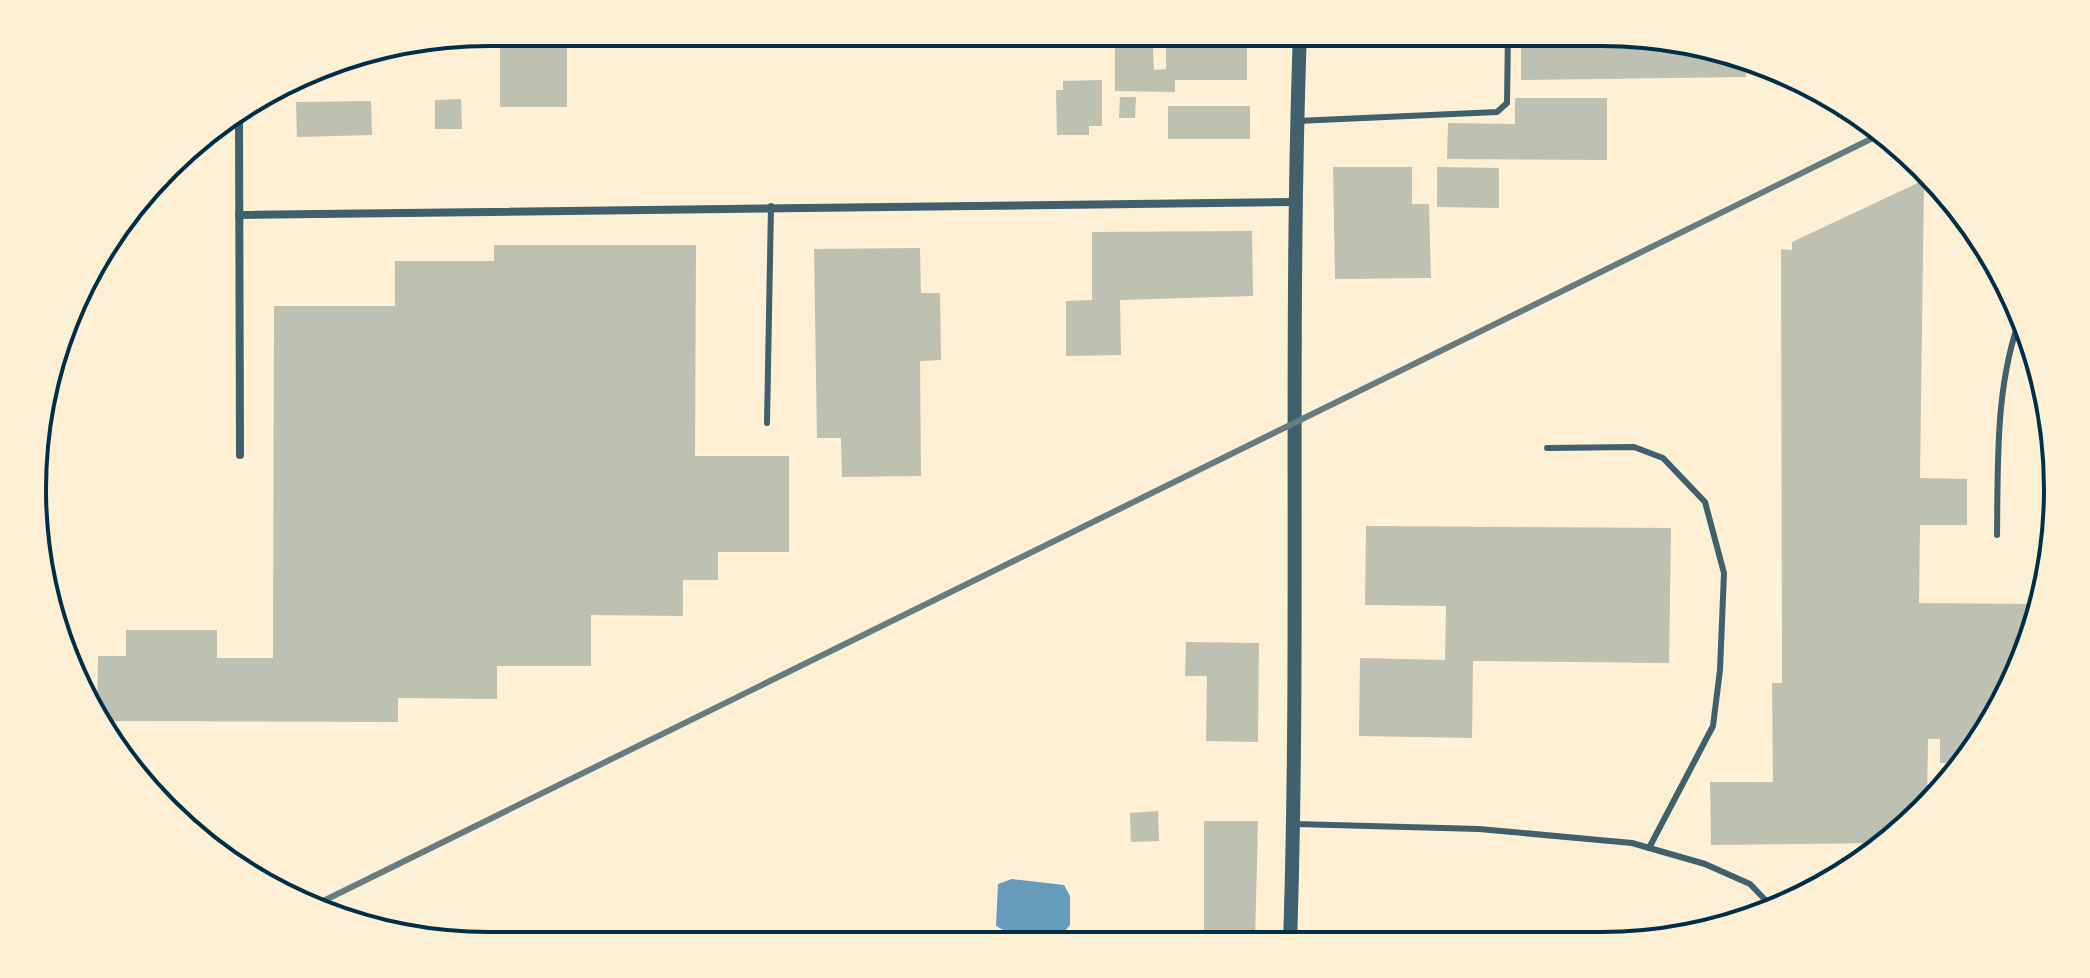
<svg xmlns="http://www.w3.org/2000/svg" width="2090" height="978" font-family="'Public Sans',sans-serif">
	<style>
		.water { fill: #669bbc }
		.building { fill: #bec0b2 }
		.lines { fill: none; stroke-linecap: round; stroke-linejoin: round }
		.service { stroke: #3f606c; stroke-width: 6 }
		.minor { stroke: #3f606c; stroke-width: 8 }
		.tertiary { stroke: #3f606c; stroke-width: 14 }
		.rail { stroke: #657d81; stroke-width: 6 }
		.rim { fill: none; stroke: #003049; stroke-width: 4 }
	</style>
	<rect width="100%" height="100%" fill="#fdf0d5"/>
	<polygon class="water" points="1012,879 1064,885 1070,896 1070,925 1063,933 1013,935 996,926 998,884"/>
	<g class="building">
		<polygon points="1521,32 1601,32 1746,61 1746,77 1521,80"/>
		<rect x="500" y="43" width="67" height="64"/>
		<polygon points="1166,45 1247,46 1247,80 1175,80 1175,92 1115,91 1115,48 1153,48 1154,70 1166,69"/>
		<polygon points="372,51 372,62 333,62 342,56"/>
		<polygon points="1102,80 1102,126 1089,126 1089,135 1057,135 1056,90 1063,90 1063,81"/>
		<polygon points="1120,97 1136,97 1135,118 1119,118"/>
		<polygon points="1515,98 1607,98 1607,160 1447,159 1448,123 1515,124"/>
		<polygon points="461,99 462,129 435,129 435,100"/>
		<polygon points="371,101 372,135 297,137 296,102"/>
		<rect x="1168" y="106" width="82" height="33"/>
		<polygon points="1333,167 1412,167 1412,204 1429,204 1431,278 1335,279"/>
		<polygon points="1437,167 1499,168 1499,208 1437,207"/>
		<polygon points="1924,180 1920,478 1967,479 1967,525 1920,525 1919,603 2035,604 2023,663 1966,763 1940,763 1940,739 1928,739 1927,803 1884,847 1884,843 1711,845 1710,782 1773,782 1772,683 1782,683 1781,249 1792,250 1792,242"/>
		<polygon points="1252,231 1253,296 1120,300 1121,355 1066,356 1066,301 1092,300 1092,232"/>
		<polygon points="494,245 696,245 695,456 789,456 789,552 718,552 718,580 683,580 683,616 591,615 591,666 497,666 497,699 398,698 398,722 97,721 98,656 126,656 126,630 217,630 217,658 273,658 274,306 395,306 395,261 494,261"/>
		<polygon points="920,248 921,293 940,293 941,360 920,361 921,476 842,477 841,438 817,438 814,249"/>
		<polygon points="1366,526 1671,528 1669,663 1473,661 1472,738 1359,736 1360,658 1445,660 1446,606 1365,605"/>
		<polygon points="1186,642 1259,643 1258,742 1206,741 1207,676 1185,676"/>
		<polygon points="1158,811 1159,841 1131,842 1130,813"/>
		<polygon points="1204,821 1258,821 1255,943 1204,944"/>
	</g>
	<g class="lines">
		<g class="service">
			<polyline points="1297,121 1497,112 1507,103 1508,32"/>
			<polyline points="767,423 771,206"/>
			<polyline points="1547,448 1634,447 1663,458 1705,502 1724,573 1720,670 1713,726 1649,848"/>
			<path d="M1997,535C1998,461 1995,383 2022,313"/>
			<polyline points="1295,824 1479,829 1632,843 1705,864 1750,884 1776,911"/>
		</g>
		<g class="minor">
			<polyline points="239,115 240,455"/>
			<polyline points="239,215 1296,202"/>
		</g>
		<path class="tertiary" d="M1290,943C1300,640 1289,336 1300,32"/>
		<polyline class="rail" points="309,908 1879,135"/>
	</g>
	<path d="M0 0H2090V978H0ZM489 46H1601A443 443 0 0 1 2044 489V489A443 443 0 0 1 1601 932H489A443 443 0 0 1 46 489V489A443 443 0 0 1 489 46Z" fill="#fdf0d5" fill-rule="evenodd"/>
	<path class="rim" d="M489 46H1601A443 443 0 0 1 2044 489V489A443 443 0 0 1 1601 932H489A443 443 0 0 1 46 489V489A443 443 0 0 1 489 46Z"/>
</svg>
